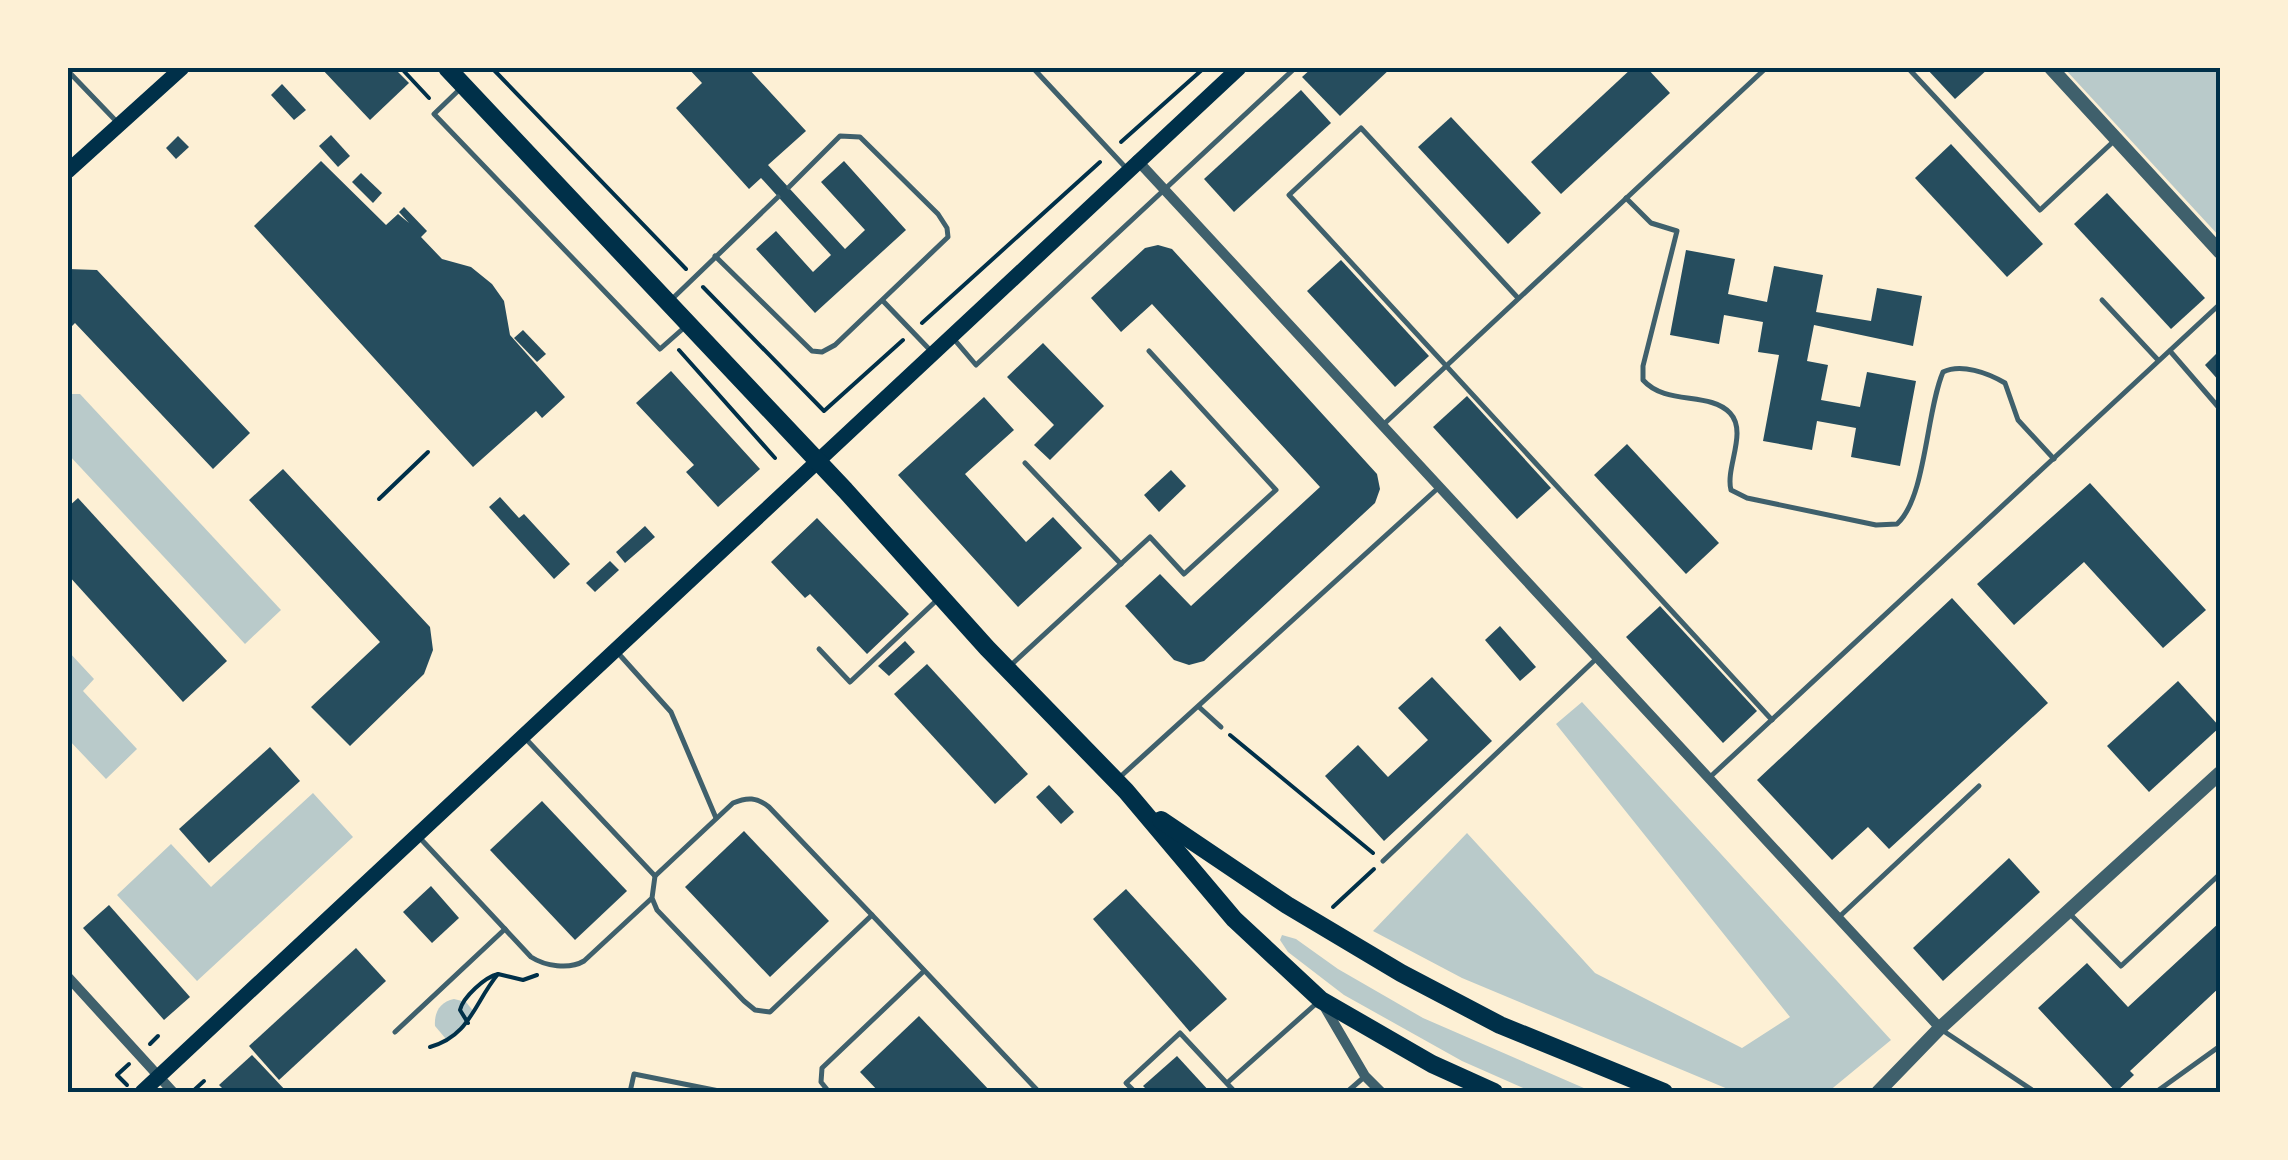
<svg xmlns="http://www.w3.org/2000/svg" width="2288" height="1160" font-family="'Work Sans',sans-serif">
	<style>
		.green { fill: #b9caca }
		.building { fill: #264d5e }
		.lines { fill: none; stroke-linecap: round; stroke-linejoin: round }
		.path { stroke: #003049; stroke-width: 4 }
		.service { stroke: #3f606c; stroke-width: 5 }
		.minor { stroke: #3f606c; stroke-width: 10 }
		.tertiary { stroke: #3f606c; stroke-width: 14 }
		.secondary { stroke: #003049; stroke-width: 15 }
		.primary { stroke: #003049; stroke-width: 18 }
		.neatline { fill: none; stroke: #003049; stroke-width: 4 }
	</style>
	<rect width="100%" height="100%" fill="#fdf0d5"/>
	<g class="green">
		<polygon points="2064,68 2220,68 2220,237"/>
		<polygon points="68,394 80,394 281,610 245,644 68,454"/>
		<polygon points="68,651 94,679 83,691 137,749 106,779 68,739"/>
		<polygon points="1582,702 1891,1040 1828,1092 1735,1092 1462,978 1373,931 1467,833 1595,973 1742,1048 1790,1017 1556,724"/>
		<polygon points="313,793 353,837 197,981 117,895 171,844 211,887"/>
		<polygon points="1282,935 1296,939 1338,969 1423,1018 1593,1092 1532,1092 1462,1061 1344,995 1288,952 1280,940"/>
		<path d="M454,999L466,1002L474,1012L470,1020L446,1039L435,1026C434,1012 440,1002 454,999Z"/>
	</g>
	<g class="building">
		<polygon points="321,68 394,68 409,83 370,120"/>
		<polygon points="688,68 748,68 806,131 768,165 845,249 865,230 821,182 844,161 906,230 815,313 756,249 776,231 813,272 831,255 761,178 749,189 676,108 702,83"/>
		<polygon points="1312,68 1391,68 1340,116 1302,77"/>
		<polygon points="1632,68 1647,68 1670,93 1561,194 1531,162"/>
		<polygon points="1926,68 1989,68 1955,99"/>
		<polygon points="282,84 306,110 294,120 271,95"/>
		<polygon points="1301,90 1331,123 1234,212 1204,179"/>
		<polygon points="1451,117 1541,213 1508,244 1418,147"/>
		<polygon points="331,135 350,156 338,167 319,146"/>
		<polygon points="178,136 189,147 176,159 166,148"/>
		<polygon points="1951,144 2043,244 2007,277 1915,178"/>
		<polygon points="321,161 386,225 398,214 409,223 399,212 404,207 427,231 421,237 442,259 471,267 492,284 504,301 510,335 565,397 542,418 536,411 473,467 254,226"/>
		<polygon points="361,173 382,193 373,203 352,182"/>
		<polygon points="2107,193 2205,298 2171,329 2074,224"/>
		<polygon points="1158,245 1172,249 1377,474 1380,489 1375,503 1204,661 1189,665 1174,660 1125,606 1160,574 1191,606 1320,487 1152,304 1121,332 1091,298 1145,248"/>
		<polygon points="1686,250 1735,259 1728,294 1767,302 1774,266 1823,275 1816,312 1871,321 1877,288 1922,296 1913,346 1814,325 1807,361 1828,365 1821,400 1860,407 1867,372 1916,381 1900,466 1851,457 1856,428 1817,421 1812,450 1763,441 1779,355 1758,352 1763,322 1724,315 1719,344 1670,335"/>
		<polygon points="1341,260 1429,356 1395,387 1307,291"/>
		<polygon points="68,269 97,270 250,433 213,469 75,323 68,330"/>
		<polygon points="523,330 546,354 537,362 514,338"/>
		<polygon points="1043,343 1104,406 1050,460 1034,445 1054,425 1007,377"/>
		<polygon points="2220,350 2220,382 2205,365"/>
		<polygon points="671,371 760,469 718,507 686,472 694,465 636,403"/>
		<polygon points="1467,396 1551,488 1517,519 1433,427"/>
		<polygon points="984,397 1014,430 965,474 1026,542 1053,517 1082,548 1018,607 898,475"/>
		<polygon points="1627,444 1719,543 1686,574 1594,475"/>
		<polygon points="283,469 430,627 433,650 424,674 350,746 311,707 380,642 249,500"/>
		<polygon points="1171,470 1186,486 1159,512 1144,495"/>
		<polygon points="2090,483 2206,610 2163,648 2084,562 2014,625 1977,584"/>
		<polygon points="500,497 519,518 524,514 570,564 554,579 489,507"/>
		<polygon points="78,498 227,661 183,702 68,575 68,507"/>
		<polygon points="817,518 909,614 867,654 810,594 805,598 771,562"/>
		<polygon points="645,526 655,537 625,563 616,552"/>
		<polygon points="610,561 619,570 595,592 586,583"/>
		<polygon points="1952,598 2048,703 1889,849 1868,827 1832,860 1757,780"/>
		<polygon points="1660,606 1757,711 1723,743 1626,637"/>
		<polygon points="1500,626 1536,667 1520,681 1485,640"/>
		<polygon points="905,641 915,652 889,676 878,666"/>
		<polygon points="927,664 1028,774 995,804 894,694"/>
		<polygon points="1432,677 1492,741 1384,841 1325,776 1358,745 1388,777 1428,740 1398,708"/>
		<polygon points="2178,681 2220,727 2149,792 2107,746"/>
		<polygon points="270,747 300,781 209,863 179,829"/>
		<polygon points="1049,785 1074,812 1061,824 1036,797"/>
		<polygon points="542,801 627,891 575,940 490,850"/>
		<polygon points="744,831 829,921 770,977 685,887"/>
		<polygon points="2009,858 2040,892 1943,981 1913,948"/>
		<polygon points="431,886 459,918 432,943 403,912"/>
		<polygon points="1126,889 1227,999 1190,1032 1093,919"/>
		<polygon points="109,905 190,997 164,1020 83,928"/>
		<polygon points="2220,922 2220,987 2130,1071 2134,1075 2116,1092 2038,1008 2087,963 2128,1007"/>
		<polygon points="356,948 386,981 279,1080 249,1046"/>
		<polygon points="919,1016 991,1092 879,1092 860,1072"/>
		<polygon points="252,1055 287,1092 226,1092 219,1085"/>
		<polygon points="1177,1056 1210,1092 1149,1092 1143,1086"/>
	</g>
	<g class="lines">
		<g class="path">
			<polyline points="401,68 429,98"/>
			<polyline points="492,68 686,269"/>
			<polyline points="1121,142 1204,68"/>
			<polyline points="703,287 824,411 903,340"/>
			<polyline points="922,323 1100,162"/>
			<polyline points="679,350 775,458"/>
			<polyline points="379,499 428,452"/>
			<polyline points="1230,735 1373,853"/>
			<polyline points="1333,907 1374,869"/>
			<path d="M468,1023L460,1010C463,997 485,977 498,974"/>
			<polyline points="150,1044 158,1036"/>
			<path d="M430,1047C470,1036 474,1003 498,974L523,980L537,975"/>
			<polyline points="127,1085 117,1075 129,1064"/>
			<polyline points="192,1092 204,1081"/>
		</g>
		<g class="service">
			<polyline points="1033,68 1127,169"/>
			<polyline points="1908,68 2040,210 2115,140"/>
			<polyline points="68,71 117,122"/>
			<polyline points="461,88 434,114 660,349 686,326"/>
			<path d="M1626,198L1651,223L1677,231L1643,366V380C1666,406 1709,391 1730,413C1748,432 1725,468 1731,490L1747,498L1876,525L1897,524C1926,498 1926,412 1943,372C1961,363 1988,373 2005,383L2018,420L2054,459"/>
			<polyline points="715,256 812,351 822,352 835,345 948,237 947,228 938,214 860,137 840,136 789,187"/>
			<polyline points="1518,298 1361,128 1289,195 1772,720"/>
			<polyline points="671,300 778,197"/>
			<polyline points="2102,300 2158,360"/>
			<polyline points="883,301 931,351"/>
			<polyline points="953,338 976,365 1295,68"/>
			<polyline points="2170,351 2220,409"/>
			<polyline points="1384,424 1766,68"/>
			<polyline points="1025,463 1121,564"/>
			<polyline points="819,649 850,682 938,599"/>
			<polyline points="618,653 671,712 716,818"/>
			<polyline points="1011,665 1150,537 1184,574 1276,490 1149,351"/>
			<polyline points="1199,707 1221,727"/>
			<polyline points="526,739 655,876"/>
			<polyline points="1120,777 1437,489"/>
			<polyline points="1709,778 2220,304"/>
			<path d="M418,836L531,957C545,966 569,970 584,961L652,898L655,876L733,803C747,797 757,797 769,807L872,915L770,1012L755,1010L744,1001L657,910L652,898"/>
			<polyline points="1383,861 1597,658"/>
			<polyline points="2070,914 2121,966 2220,874"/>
			<polyline points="872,915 1039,1092"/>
			<polyline points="1839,917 1979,786"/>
			<polyline points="1942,1030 2035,1092"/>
			<polyline points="395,1032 505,929"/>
			<polyline points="1227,1083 1318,1002"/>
			<polyline points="630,1092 634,1074 724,1092"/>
			<polyline points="829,1092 821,1082 822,1068 924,971"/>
			<polyline points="1135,1092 1126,1083 1180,1033 1235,1092"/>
			<polyline points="1347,1092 1363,1078"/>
			<polyline points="2156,1092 2220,1046"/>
		</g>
		<g class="minor">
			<polyline points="1137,160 1940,1028"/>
			<polyline points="68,977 173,1092"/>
			<polyline points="1324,1006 1365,1076 1381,1092"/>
		</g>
		<g class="tertiary">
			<polyline points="2051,68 2220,252"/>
			<polyline points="1878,1092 1940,1028 2220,773"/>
		</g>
		<g class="secondary">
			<polyline points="68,171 182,68"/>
			<polyline points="142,1092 1239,68"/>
		</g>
		<g class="primary">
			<polyline points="447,68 845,490 987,648 1126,791 1234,919 1321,1000 1432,1064 1494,1092"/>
			<polyline points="1161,820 1287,905 1401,973 1500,1025 1664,1092"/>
		</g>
	</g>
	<rect width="2288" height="1160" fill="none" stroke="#fdf0d5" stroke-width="140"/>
	<rect x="70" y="70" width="2148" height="1020" class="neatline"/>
</svg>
